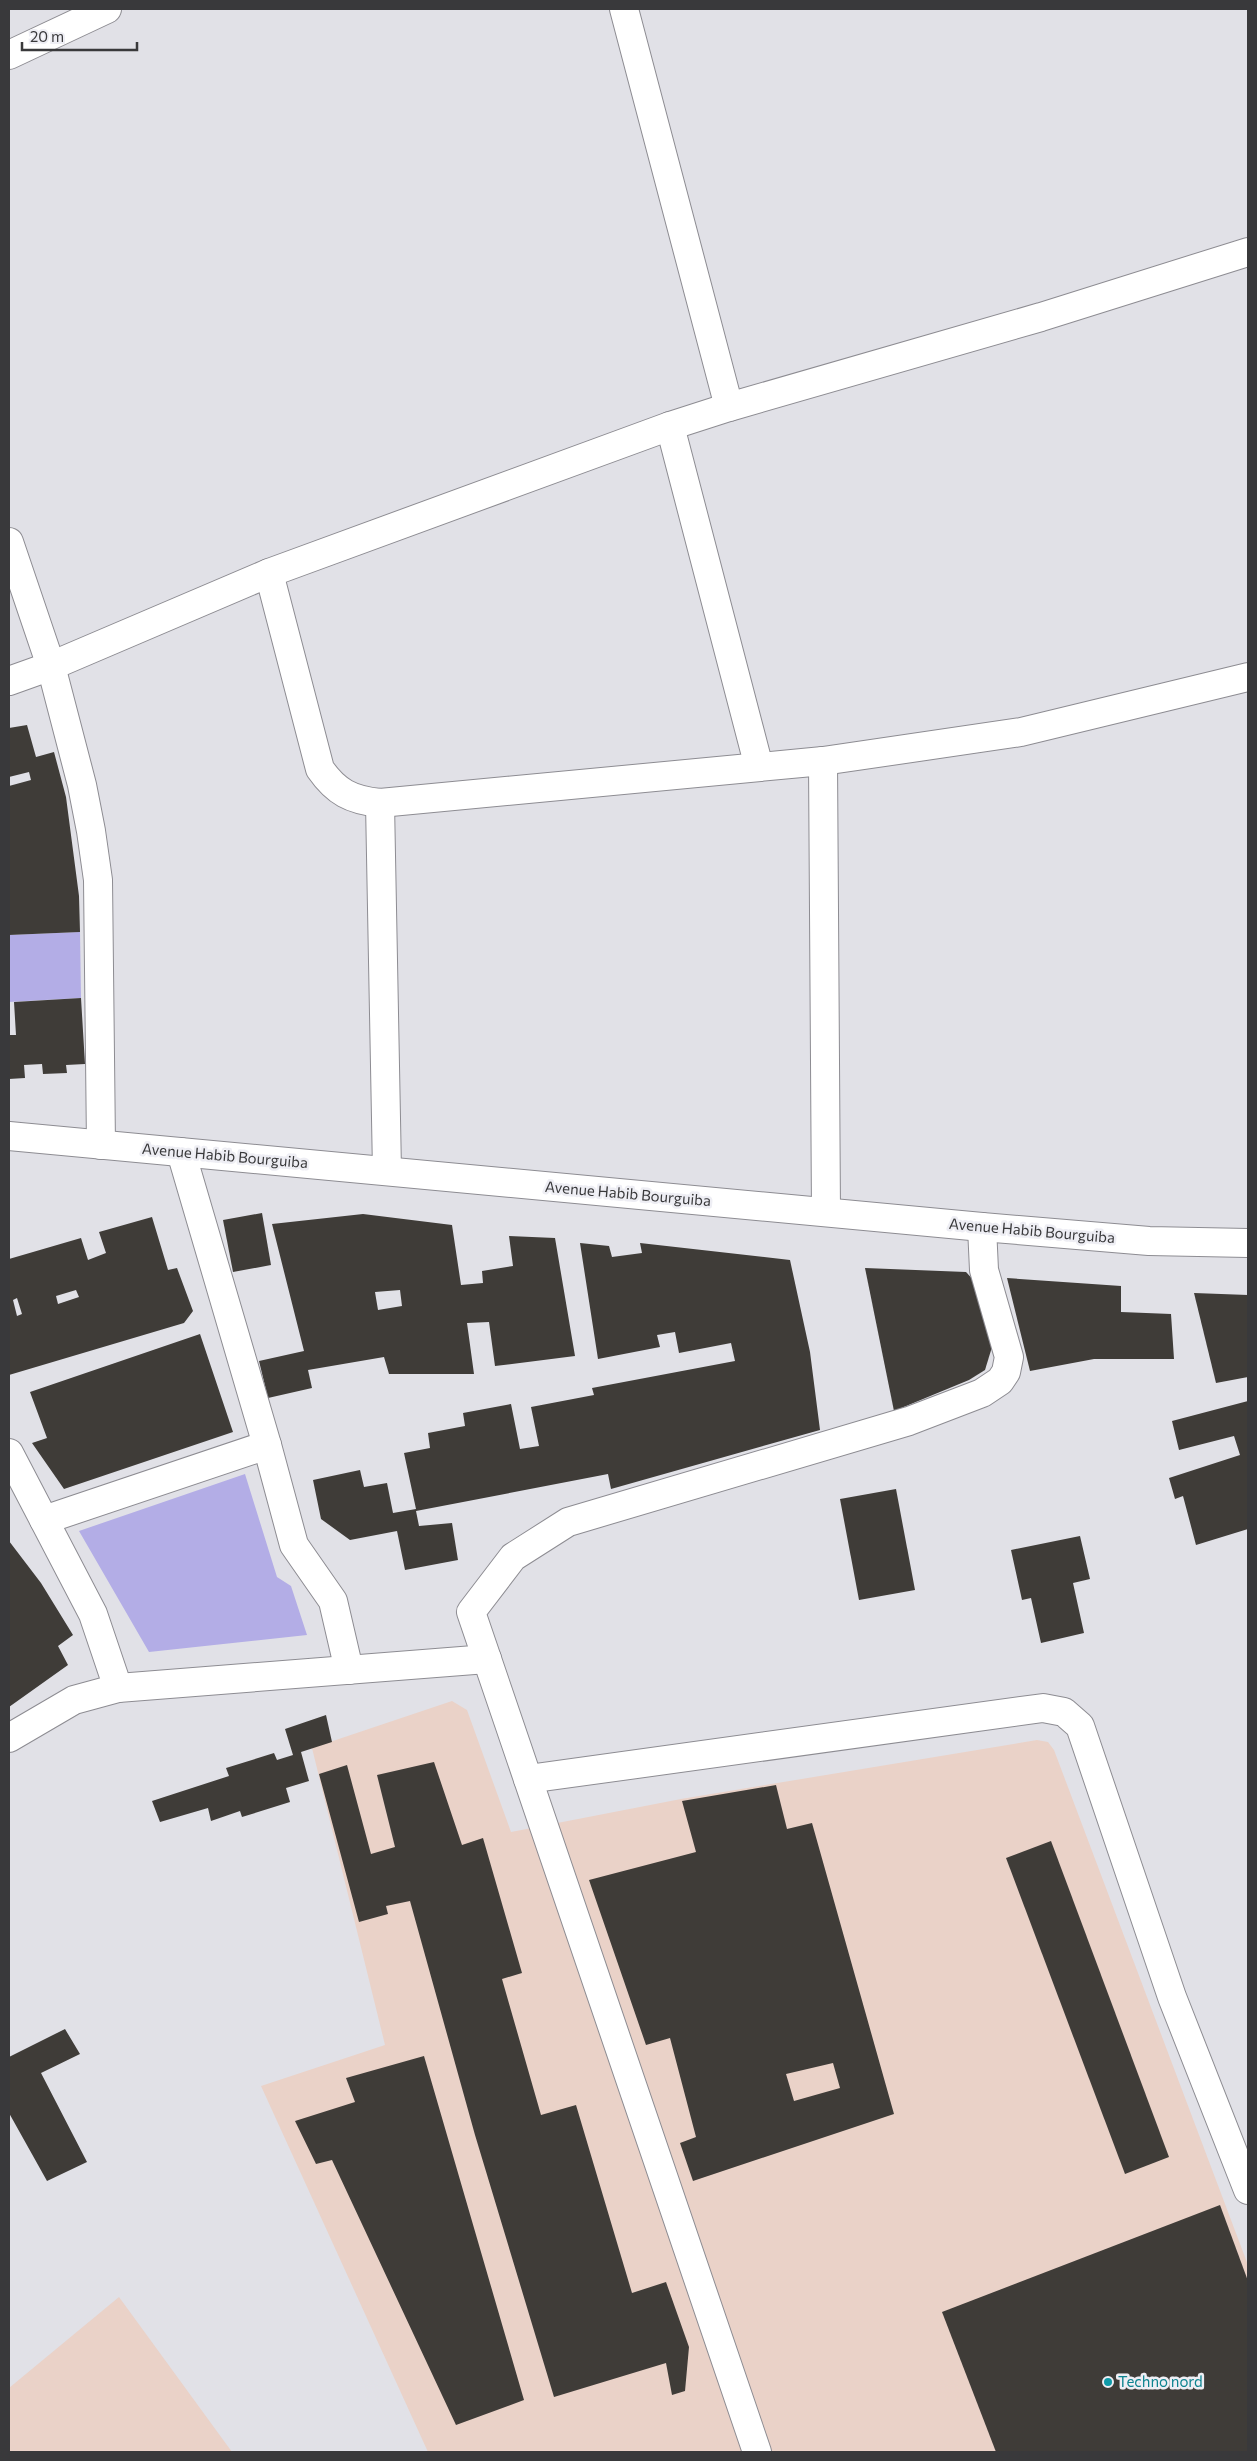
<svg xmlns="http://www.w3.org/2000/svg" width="1257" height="2461" font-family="Commissioner,sans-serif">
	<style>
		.industrial { fill: #ead2c8 }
		.green { fill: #b3ade6 }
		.building { fill: #3f3c38; fill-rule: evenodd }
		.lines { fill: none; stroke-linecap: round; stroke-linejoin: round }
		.minor-casing { stroke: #8d8c92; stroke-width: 30 }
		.tertiary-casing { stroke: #8d8c92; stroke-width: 30 }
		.minor { stroke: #fff; stroke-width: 28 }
		.tertiary { stroke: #fff; stroke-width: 28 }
		.culture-dot { fill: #0f9aa8; stroke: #eeeef4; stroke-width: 2 }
		.labels { text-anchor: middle; stroke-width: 5; stroke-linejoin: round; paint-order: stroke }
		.street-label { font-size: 15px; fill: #39393b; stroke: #eeeef4 }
		.culture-label { font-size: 15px; fill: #0d838f; stroke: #eeeef4; text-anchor: start }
	</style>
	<rect width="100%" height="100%" fill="#e1e1e7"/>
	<g class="industrial">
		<polygon points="452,1701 467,1710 511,1832 681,1799 1037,1740 1048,1742 1054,1750 1248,2265 1248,2452 428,2452 261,2086 385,2045 312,1748"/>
		<polygon points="119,2297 232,2452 9,2452 9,2388"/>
	</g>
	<g class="green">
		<polygon points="80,932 81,998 9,1002 9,935"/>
		<polygon points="245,1474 277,1577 291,1586 307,1635 149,1652 79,1531"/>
	</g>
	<g class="building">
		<polygon points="27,725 36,757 54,752 66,797 79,896 80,932 9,935 9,786 31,780 29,772 9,777 9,728"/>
		<polygon points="81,998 85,1064 66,1065 67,1073 43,1074 42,1064 24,1065 25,1078 9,1079 9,1035 16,1035 14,1002"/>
		<polygon points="262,1213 271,1265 233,1272 223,1220"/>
		<path d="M363,1214L452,1225L461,1285L483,1283L482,1271L513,1266L509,1236L555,1238L575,1356L495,1366L489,1322L467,1323L474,1374H389L384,1357L308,1370L312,1388L268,1398L259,1361L304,1351L272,1224ZM400,1290L402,1306L378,1310L375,1292Z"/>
		<path d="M152,1217L168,1270L177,1268L193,1311L184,1323L9,1375V1259L81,1238L88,1260L106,1253L99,1232ZM76,1290L79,1297L58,1304L56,1296ZM17,1298L22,1314L17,1316L13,1300Z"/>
		<polygon points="580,1243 609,1246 612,1257 642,1253 640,1243 790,1260 810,1352 820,1430 611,1489 608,1474 416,1511 419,1526 452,1523 458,1560 405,1570 397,1531 350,1540 321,1519 313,1480 360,1470 364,1487 387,1483 393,1513 416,1509 404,1453 430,1448 428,1433 465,1426 463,1413 511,1404 520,1449 539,1446 531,1407 594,1395 592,1388 735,1361 731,1343 679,1353 675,1332 657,1335 660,1347 598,1359"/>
		<polygon points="865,1268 966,1272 978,1285 992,1347 985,1370 969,1380 894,1411"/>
		<polygon points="1007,1278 1121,1286 1121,1312 1171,1314 1174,1359 1094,1359 1030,1371"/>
		<polygon points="1194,1293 1248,1295 1248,1377 1216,1383"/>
		<polygon points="200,1334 233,1432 64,1489 32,1443 47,1438 30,1392"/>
		<polygon points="1248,1401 1248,1529 1196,1545 1183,1496 1175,1499 1169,1478 1240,1455 1234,1436 1179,1450 1172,1421"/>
		<polygon points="896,1489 915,1590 859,1600 840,1499"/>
		<polygon points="1080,1536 1090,1579 1073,1583 1084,1633 1041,1643 1031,1598 1022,1600 1011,1550"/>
		<polygon points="9,1541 41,1583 73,1635 58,1646 68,1665 9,1707"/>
		<polygon points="326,1715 332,1742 301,1752 309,1781 286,1788 290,1802 242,1817 240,1811 211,1821 208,1808 160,1822 152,1801 229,1776 226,1768 274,1753 277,1760 293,1755 285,1729"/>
		<polygon points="434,1762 462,1845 483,1838 522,1973 502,1979 541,2115 576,2105 632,2293 666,2282 689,2347 685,2391 672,2395 666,2363 554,2397 475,2135 410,1901 386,1906 388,1914 359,1922 319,1774 347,1765 371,1854 395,1847 377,1775"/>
		<path d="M776,1785L787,1829L812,1823L894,2114L693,2181L680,2143L696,2137L670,2038L646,2045L589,1880L696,1852L682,1801ZM833,2063L840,2088L794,2101L786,2074Z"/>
		<polygon points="1051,1841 1169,2157 1125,2174 1006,1858"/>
		<polygon points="65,2029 80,2054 41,2073 87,2162 47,2181 9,2113 9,2057"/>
		<polygon points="424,2056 524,2400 456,2425 332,2160 316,2164 295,2121 355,2102 346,2078"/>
		<polygon points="1220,2205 1248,2281 1248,2452 996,2452 942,2312"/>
	</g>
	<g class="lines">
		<defs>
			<g id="minor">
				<polyline points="624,9 729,407"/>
				<polyline points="9,55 107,9"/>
				<polyline points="670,426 759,767"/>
				<polyline points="9,542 51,666 82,785 91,831 98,880 101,1145"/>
				<path d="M269,573L320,769C336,792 351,800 380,803L823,761L1021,732L1248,677"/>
				<polyline points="9,681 51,666 269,573 670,426 729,407 1041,317 1248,252"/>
				<polyline points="823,761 826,1212"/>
				<polyline points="380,803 387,1171"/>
				<polyline points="181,1152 267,1445 294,1545 333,1601 349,1670"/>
				<polyline points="9,1453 93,1614 118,1688"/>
				<polyline points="44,1520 267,1445"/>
				<polyline points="9,1738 74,1700 118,1688 487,1659"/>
				<polyline points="528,1779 1043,1708 1064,1712 1080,1726 1172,1997 1248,2190"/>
				<polyline points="757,2452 471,1612 513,1557 568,1522 909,1421 982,1393 1000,1381 1006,1372 1009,1357 984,1270 982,1227"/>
			</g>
			<polyline id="tertiary" points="9,1136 982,1227 1149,1241 1248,1243"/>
		</defs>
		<use href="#minor" class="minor-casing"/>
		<use href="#tertiary" class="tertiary-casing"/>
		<use href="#minor" class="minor"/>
		<use href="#tertiary" class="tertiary"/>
	</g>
	<circle class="culture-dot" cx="1108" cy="2382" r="5"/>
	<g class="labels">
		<g class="street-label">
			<text transform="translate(225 1156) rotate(5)" y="5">Avenue Habib Bourguiba</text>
			<text transform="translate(628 1194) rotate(5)" y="5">Avenue Habib Bourguiba</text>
			<text transform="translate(1032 1231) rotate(5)" y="5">Avenue Habib Bourguiba</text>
		</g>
		<g class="culture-label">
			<text x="1118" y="2387">Techno nord</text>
		</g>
	</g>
	<rect width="1257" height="2461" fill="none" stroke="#39393b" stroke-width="20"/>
	<path d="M22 42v8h115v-8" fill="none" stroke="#39393b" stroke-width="2.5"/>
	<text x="30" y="42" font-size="15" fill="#39393b" stroke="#eeeef4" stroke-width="4" paint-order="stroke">20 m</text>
</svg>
